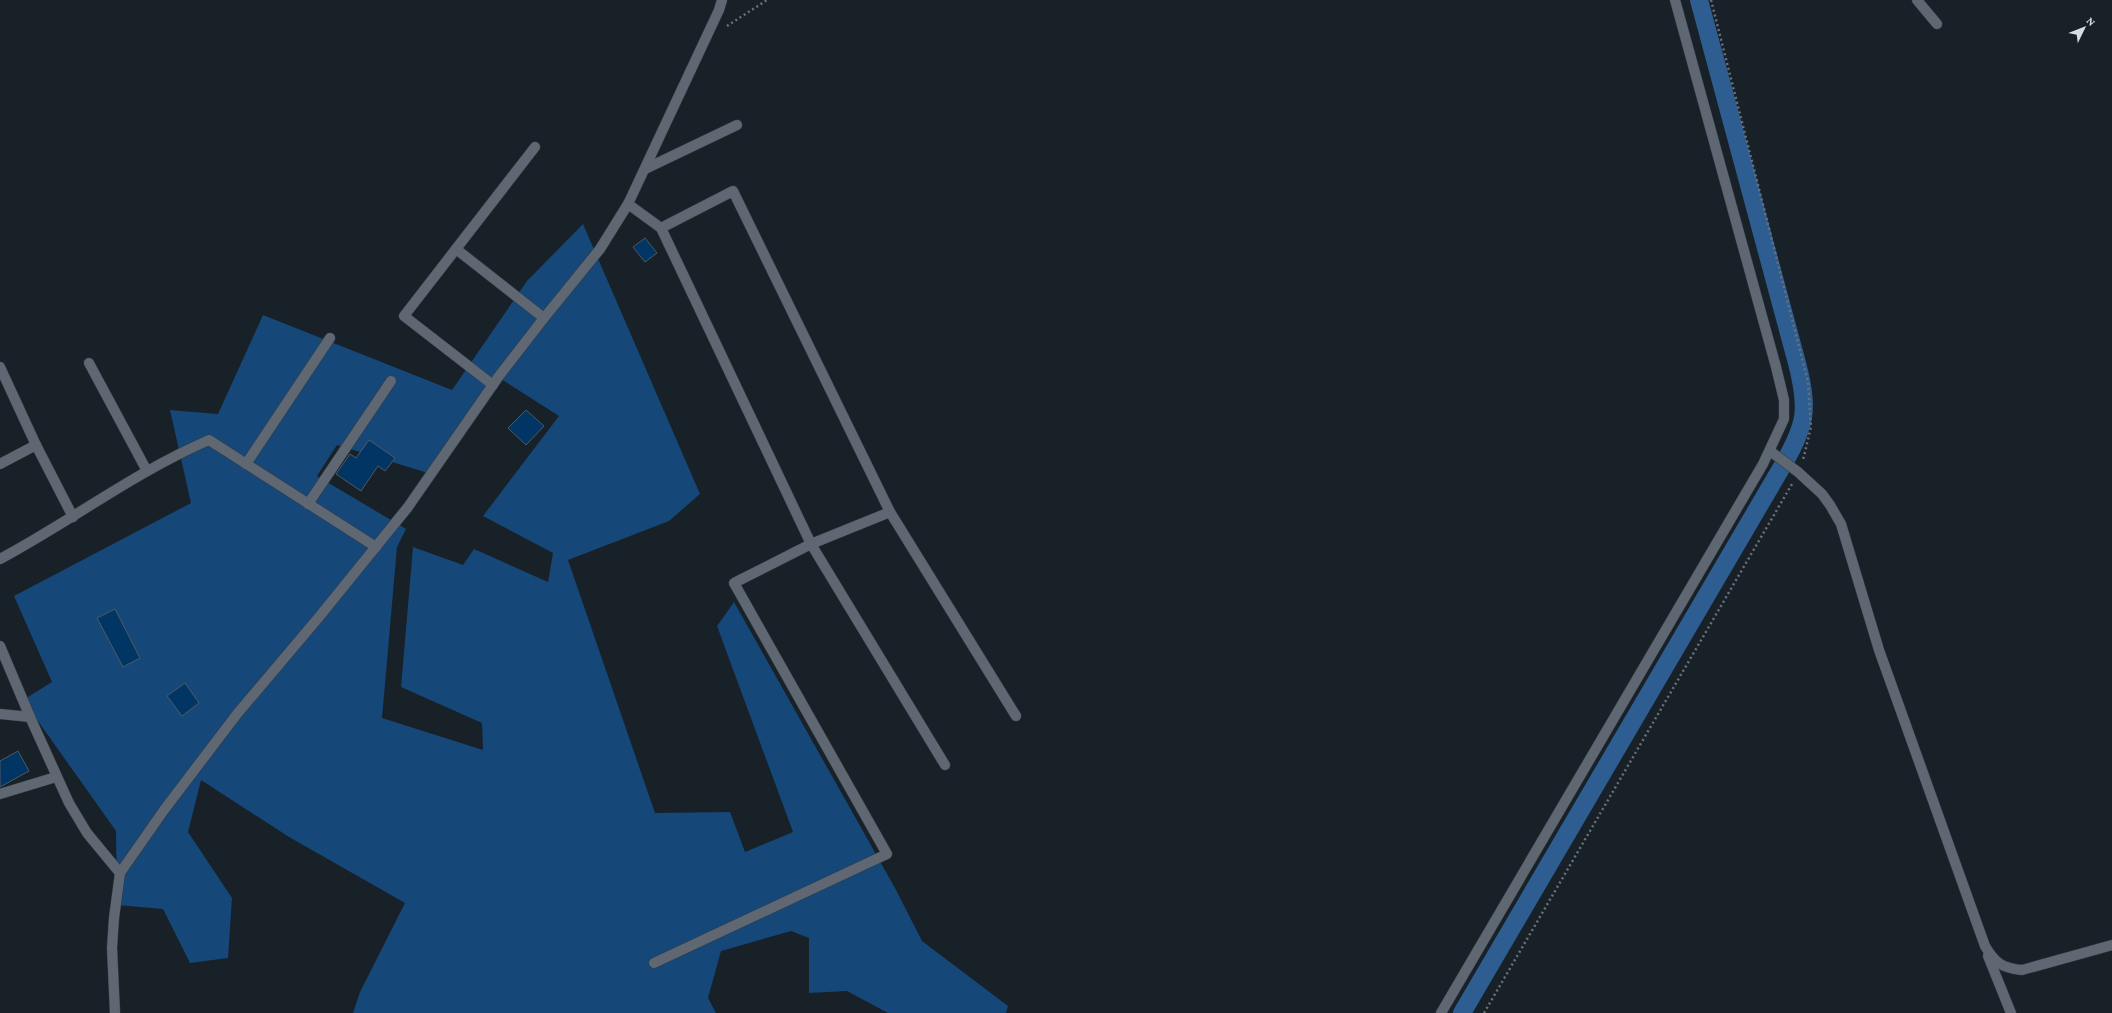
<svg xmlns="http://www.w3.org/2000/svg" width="2112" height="1013" font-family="'Crimson Pro',serif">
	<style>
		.forest { fill: #154778; fill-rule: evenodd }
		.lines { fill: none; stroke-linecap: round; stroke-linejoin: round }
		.canal { stroke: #2e5e91; stroke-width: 18 }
		.building { fill: #003564; stroke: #505963 }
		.minor-casing { stroke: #373c43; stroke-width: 11 }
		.path { stroke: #6a7178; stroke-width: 2.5; stroke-dasharray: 2 3; stroke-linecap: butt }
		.minor { stroke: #5e6772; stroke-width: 10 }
	</style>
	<rect width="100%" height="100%" fill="#182028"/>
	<path class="forest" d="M583,224L700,494L669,521L568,560L655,813L730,812L745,852L793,832L717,626L734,602L895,888L922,941L1008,1006L1006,1013H888L847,991L809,993V938L791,931L721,951L708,998L716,1013H353L360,992L405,903L289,837L201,780L188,832L232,898L228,958L190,963L163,909L117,905L116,831L23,700L52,682L14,596L191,503L170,410L218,414L263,315L452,390L527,281ZM498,377L559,416L483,516L553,553L548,582L474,549L463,565L413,547L401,687L482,723L483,750L382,718L397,547L406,529L317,476L337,445L431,474Z"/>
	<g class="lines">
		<path class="canal" d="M1462,1013L1783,465C1806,424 1809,410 1797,363L1699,0"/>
	</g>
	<g class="building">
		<polygon points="645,238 657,253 645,262 633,247"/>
		<polygon points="526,410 544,426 526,445 508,428"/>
		<polygon points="369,440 395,458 385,471 378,466 361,491 336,474 350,454 356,458"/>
		<polygon points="115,609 140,658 123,667 97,618"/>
		<polygon points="185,683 199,703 182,716 167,696"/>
		<polygon points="18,751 29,771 0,787 0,761"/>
	</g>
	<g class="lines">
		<defs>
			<g id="minor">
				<polyline points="1917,0 1937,24"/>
				<polyline points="645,169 737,125"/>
				<polyline points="628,204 661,228 811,544 945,765"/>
				<polyline points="661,228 733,191 890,512 1016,716"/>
				<polyline points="456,249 544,318"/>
				<polyline points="89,363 147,471"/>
				<polyline points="0,367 36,445 73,517"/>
				<polyline points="493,385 404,316 535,147"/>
				<path d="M1770,451L1798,472L1822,494L1830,505L1841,524L1879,650L1985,946C1995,963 2002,968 2022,970L2112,945"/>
				<polyline points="0,464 36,445"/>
				<polyline points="246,464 330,338"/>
				<polyline points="308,504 391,381"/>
				<path d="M0,559C71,521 135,472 209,440L376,547"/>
				<polyline points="0,646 30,717 69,803 87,833 120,873"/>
				<polyline points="0,714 30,717"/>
				<polyline points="0,794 56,777"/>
				<polyline points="1988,956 2011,1013"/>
				<polyline points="654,963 887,854 734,583 811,544 890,512"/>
				<polyline points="115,1013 112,948 114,918 120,873 164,810 237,714 319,617 408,507 499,376 544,318 600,249 628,204 719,10 722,0"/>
				<polyline points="1441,1013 1763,464 1784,419 1784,400 1776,367 1675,0"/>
			</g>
		</defs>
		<use href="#minor" class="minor-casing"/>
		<g class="path">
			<polyline points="1711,0 1808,382 1811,427 1803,460"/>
			<polyline points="727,26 767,0"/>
			<polyline points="1484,1013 1792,484"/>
		</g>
		<use href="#minor" class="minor"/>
	</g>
	<g transform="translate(2084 28) rotate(47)" stroke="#182028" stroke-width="3" paint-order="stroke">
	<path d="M0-3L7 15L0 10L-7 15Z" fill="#d7dde3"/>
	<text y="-6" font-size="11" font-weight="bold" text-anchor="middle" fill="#d7dde3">N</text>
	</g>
</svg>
